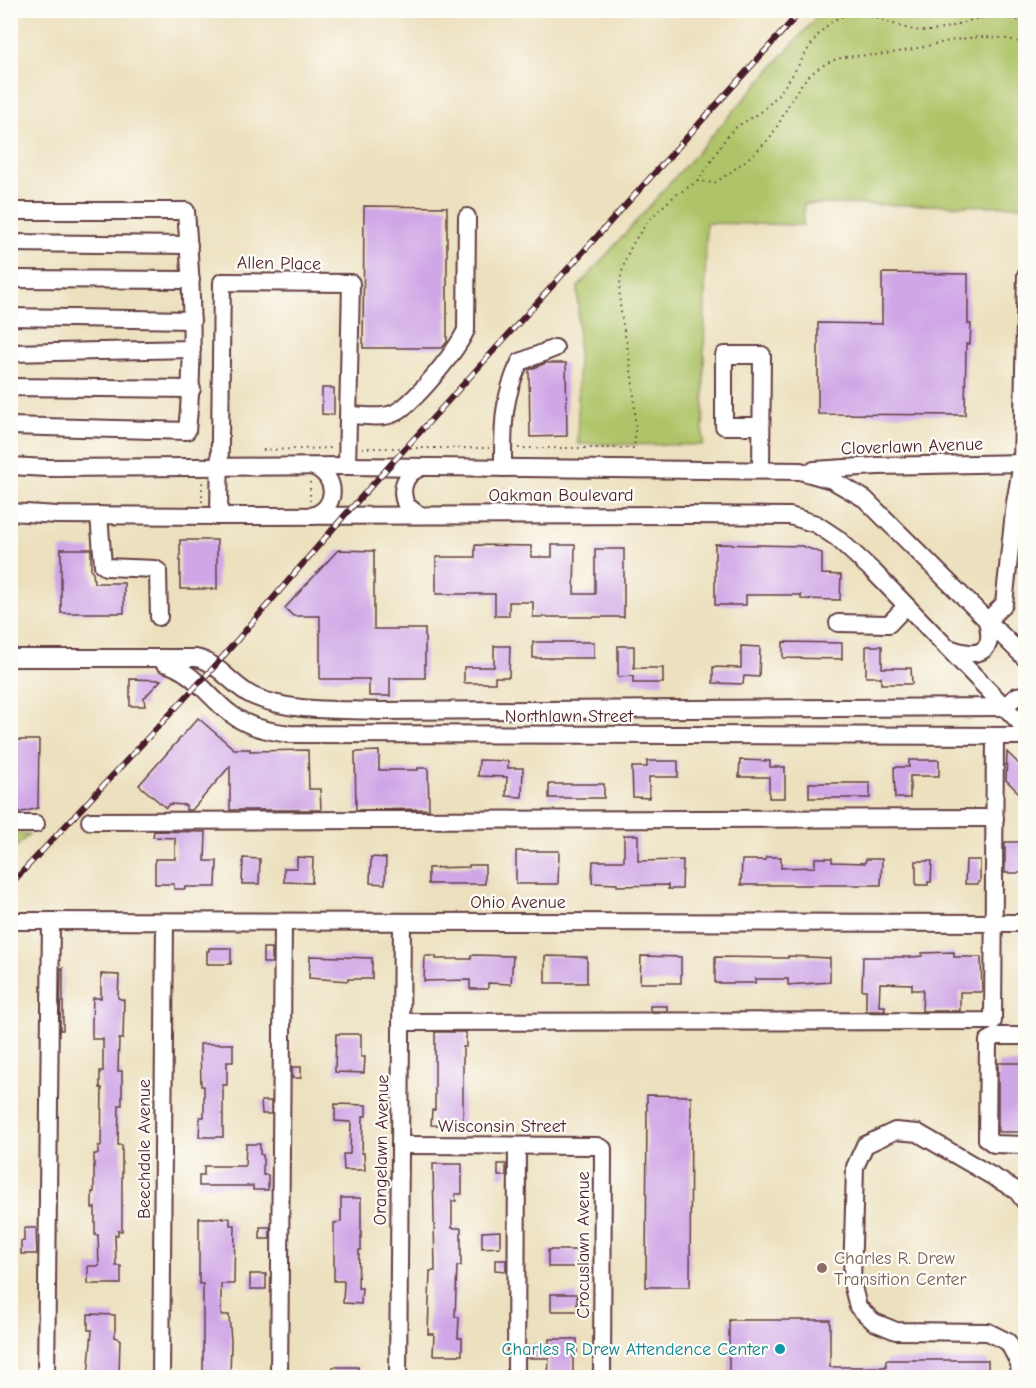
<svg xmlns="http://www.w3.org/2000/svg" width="1036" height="1388" font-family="'Comic Neue',sans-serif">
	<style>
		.green { fill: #afc468; stroke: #7c724a; stroke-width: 1.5 }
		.building { fill: #cfa6e6 }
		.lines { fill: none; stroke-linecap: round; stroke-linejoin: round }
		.minor-casing { stroke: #623c41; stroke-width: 20 }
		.path { stroke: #623c41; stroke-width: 2; stroke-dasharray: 1.5 4.5; stroke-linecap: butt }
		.minor { stroke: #fff; stroke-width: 16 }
		.rail-casing { stroke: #4a1f2b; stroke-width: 6 }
		.rail { stroke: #fdfcf7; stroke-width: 4; stroke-dasharray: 11; stroke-linecap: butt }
		.education-dot { fill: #8d6e63; stroke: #fdfcf7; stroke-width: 2 }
		.culture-dot { fill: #0f9aa8; stroke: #fdfcf7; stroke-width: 2 }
		.labels { text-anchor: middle; stroke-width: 4.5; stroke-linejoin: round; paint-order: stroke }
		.street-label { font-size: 18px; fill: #4a1f2b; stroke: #fdfcf7 }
		.education-label { font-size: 18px; fill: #785e54; stroke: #fdfcf7; text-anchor: start }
		.culture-label { font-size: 18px; fill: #0d838f; stroke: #fdfcf7; text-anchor: end }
	</style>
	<rect width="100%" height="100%" fill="#fdfcf7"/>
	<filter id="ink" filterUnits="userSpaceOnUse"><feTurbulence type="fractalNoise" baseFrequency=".0167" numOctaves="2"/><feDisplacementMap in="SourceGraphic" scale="12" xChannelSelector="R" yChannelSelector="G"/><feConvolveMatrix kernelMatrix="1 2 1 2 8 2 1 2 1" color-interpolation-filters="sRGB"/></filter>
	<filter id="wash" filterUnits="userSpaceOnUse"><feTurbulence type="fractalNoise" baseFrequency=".008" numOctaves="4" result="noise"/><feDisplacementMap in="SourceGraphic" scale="24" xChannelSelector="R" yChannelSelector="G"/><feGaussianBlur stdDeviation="1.35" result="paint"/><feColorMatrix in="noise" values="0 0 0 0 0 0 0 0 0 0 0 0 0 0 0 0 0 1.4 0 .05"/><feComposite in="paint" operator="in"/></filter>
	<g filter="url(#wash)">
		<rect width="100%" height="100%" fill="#ece0be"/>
		<g class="green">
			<polygon points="822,11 1025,11 1025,206 804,204 803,225 706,223 703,445 578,444 578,287"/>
			<polygon points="11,834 29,834 11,852"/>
		</g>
		<g id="blocks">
			<g class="building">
				<polygon points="364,206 447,207 447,342 442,348 363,348"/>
				<polygon points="882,273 968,274 968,324 971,324 970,344 966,344 965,415 818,414 818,323 882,324"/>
				<polygon points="546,363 566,363 567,436 530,437 529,370"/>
				<polygon points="322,388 334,388 334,415 322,414"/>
				<rect x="180" y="540" width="37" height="49"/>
				<polygon points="715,544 802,546 822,553 822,574 841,575 840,600 801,599 801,595 746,595 746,605 715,605"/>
				<polygon points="475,545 531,546 531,557 552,557 552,545 575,545 574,594 595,594 595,549 624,549 624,617 533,617 533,602 509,602 509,616 495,616 495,594 436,594 436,557 475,557"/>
				<polygon points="61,549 91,549 91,570 93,572 94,583 124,583 124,613 61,613"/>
				<polygon points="338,550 374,551 374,629 425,629 425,678 390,678 390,696 369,696 369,679 320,679 320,616 293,616 285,608"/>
				<rect x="533" y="642" width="61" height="16"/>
				<polygon points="783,642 842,643 842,659 783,658"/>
				<polygon points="494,646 510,646 509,677 495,677 495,683 464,683 464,667 494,667"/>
				<polygon points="618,646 634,646 634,668 663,668 663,683 633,683 633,676 618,677"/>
				<polygon points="741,646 760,647 759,677 744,676 743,684 713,683 713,667 741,668"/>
				<polygon points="866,646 882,646 882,668 911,668 912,684 881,684 881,677 866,677"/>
				<polygon points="130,679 161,680 144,698 145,706 130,706"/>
				<polygon points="198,718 234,749 250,749 250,751 308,750 309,789 320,789 321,810 230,810 230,766 192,810 186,810 186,805 169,804 166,808 139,785"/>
				<polygon points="10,740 39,740 38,808 19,813 12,813 12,799 10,800"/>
				<polygon points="379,751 379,770 418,770 418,768 428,768 429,809 356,810 355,752"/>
				<polygon points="1007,752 1026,771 1026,800 1006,780"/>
				<polygon points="479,760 508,761 508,768 523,768 522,797 506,796 507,777 478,776"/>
				<polygon points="740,760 770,761 770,767 785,767 785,798 769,798 769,777 739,777"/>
				<polygon points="909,760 939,760 939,776 910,776 910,798 895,798 894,767 909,767"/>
				<polygon points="647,761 678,761 678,777 649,777 649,798 633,797 632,767 647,767"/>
				<rect x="809" y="783" width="61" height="15"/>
				<rect x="549" y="784" width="55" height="14"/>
				<polygon points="154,831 206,832 205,861 217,861 216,887 185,887 185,889 174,889 174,884 155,884 155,859 175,859 175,838 153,837"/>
				<polygon points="624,835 638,835 638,861 683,860 682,889 668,889 668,885 617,886 617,884 592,883 593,861 624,861"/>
				<rect x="1005" y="842" width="21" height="31"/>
				<polygon points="516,851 559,851 558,884 516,884"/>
				<polygon points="297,857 313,858 312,883 284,882 284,868 297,868"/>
				<polygon points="371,857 386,858 385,884 370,883"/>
				<polygon points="766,857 781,857 781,868 815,867 815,858 832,858 832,862 865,863 866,859 882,859 881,885 741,885 742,860 766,860"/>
				<polygon points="243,858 260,859 259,884 242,884"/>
				<polygon points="966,860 980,860 980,882 978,882 978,884 965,884"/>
				<polygon points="916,861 932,861 931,882 928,882 928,885 916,885"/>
				<polygon points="469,865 485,865 485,884 428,884 428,868 469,867"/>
				<polygon points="209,948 231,948 231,964 207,964 207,951 209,951"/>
				<rect x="263" y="948" width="9" height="15"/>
				<polygon points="954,952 954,957 981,957 982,992 960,992 960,1011 922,1011 923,990 912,990 912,984 880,983 879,1006 885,1006 885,1011 866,1011 866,990 862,990 863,957 912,957 922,956 922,953"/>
				<polygon points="471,955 513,956 511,984 488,983 488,989 470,989 470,980 424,981 425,956 436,956 436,959 471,959"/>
				<polygon points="310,956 372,958 372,979 348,979 348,981 309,978"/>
				<polygon points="545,956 587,957 587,983 545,983"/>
				<polygon points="641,956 681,957 681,983 640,983"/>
				<polygon points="788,956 830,958 830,982 788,985 788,979 755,979 755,983 715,983 715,957 788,958"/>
				<polygon points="61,968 63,968 63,1030 60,1030"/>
				<polygon points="101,974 119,975 118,998 124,1000 123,1039 119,1039 118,1071 122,1071 122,1105 119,1105 118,1145 122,1145 122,1231 118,1231 118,1235 115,1235 116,1266 121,1266 121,1284 88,1284 88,1266 99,1266 98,1235 95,1235 95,1208 92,1208 92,1192 94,1192 94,1154 98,1154 98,1146 101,1146 102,1088 100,1088 100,1071 103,1071 103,1039 92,1039 92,1021 93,998 101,998"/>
				<rect x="650" y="1006" width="17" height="5"/>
				<polygon points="435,1032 466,1032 466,1047 463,1047 463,1126 431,1125 432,1110 435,1110"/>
				<polygon points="336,1034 361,1034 361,1057 365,1057 364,1073 335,1072"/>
				<polygon points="200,1044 233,1044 233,1062 227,1062 227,1085 223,1085 223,1137 199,1137 200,1117 204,1117 204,1086 201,1086"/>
				<rect x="998" y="1063" width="28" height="69"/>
				<rect x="292" y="1067" width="9" height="11"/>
				<polygon points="647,1095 691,1096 690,1287 646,1287"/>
				<polygon points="261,1101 271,1101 271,1114 262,1114"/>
				<polygon points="335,1104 366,1105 366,1116 363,1116 362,1153 364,1153 365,1170 344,1170 343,1154 350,1154 351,1122 335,1121"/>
				<polygon points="246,1144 260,1144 260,1154 263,1155 263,1175 268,1175 268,1190 253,1190 253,1186 199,1186 199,1175 204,1175 204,1166 245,1166"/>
				<polygon points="433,1164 462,1164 462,1194 455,1194 456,1201 452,1201 452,1228 461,1228 461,1266 457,1266 455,1317 459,1317 458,1338 462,1338 462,1355 433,1355 434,1334 428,1334 430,1271 435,1271"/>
				<rect x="498" y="1164" width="8" height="12"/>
				<polygon points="341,1198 361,1198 361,1250 359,1250 358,1288 362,1288 361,1304 343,1303 344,1281 334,1281 334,1223 341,1222"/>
				<polygon points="199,1218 230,1218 230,1225 235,1225 234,1284 221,1284 221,1315 229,1315 231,1341 230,1377 203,1377 203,1284 199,1284"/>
				<rect x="260" y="1227" width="10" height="12"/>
				<polygon points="24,1228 36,1228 37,1254 21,1254 21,1241 24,1241"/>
				<polygon points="500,1231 500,1247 482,1248 482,1232"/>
				<polygon points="548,1250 578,1250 577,1267 548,1267"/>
				<polygon points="495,1260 506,1260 506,1271 495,1270"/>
				<rect x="250" y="1274" width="16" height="15"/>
				<rect x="551" y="1294" width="26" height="17"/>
				<polygon points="88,1314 115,1315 115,1337 120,1339 119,1376 116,1377 88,1377 92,1330 88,1330"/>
				<polygon points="729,1320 830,1320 830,1367 886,1367 886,1360 988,1360 988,1377 729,1377"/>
				<polygon points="549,1339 577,1339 577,1354 573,1354 573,1376 548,1376 549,1358 527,1358 527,1346 549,1345"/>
				<rect x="333" y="1367" width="25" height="10"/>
			</g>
		</g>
	</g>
	<g filter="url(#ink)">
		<use href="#blocks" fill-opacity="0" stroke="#623c41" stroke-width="1.5"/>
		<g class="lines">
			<defs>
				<g id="minor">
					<path d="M10,211H186C192,284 195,358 187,431L10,426"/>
					<polyline points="10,243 189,245"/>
					<polyline points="10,279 191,280"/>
					<polyline points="10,317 192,320"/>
					<polyline points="10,353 192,349"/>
					<polyline points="10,387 192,389"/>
					<path d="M349,415C362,415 380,419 392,414C412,407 457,350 466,330L467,217"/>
					<polyline points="761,426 724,426 724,355 762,355 761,469"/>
					<polyline points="10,466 47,468 347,466 800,471 832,480 865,499 1026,659"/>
					<path d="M503,468C503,428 502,399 520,362L555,348"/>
					<polyline points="814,470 877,466 1026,463"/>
					<polyline points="10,512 57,515 219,516 692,515 790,516 816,524 837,538 874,572 1026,729"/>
					<polyline points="99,515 103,565 106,567 155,569 158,571 159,617"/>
					<path d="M419,515L406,505C399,488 405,473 422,467"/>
					<polyline points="219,516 222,282 351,283 347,466"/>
					<path d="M312,516C338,508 338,477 314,467"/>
					<polyline points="838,623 889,624 906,606"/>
					<path d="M949,648C976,658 996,655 987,621L1004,604L1015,503L1022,463L1026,275"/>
					<path d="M10,658H196C218,662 233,687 253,696C292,713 339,709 380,711L1004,707L1017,696L1026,694"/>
					<path d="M164,663C194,671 207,696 231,714C248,727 268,731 289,734L1026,736"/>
					<polyline points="90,821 995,818"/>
					<polyline points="10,824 36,824"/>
					<polyline points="10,921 1026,923"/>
					<polyline points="401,1022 993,1021 995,736"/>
					<polyline points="1026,1036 996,1036 988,1041 987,1139 994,1144 1026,1145"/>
					<polyline points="400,1145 597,1146 603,1149 602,1378"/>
					<polyline points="46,1378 51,921"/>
					<polyline points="161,1378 165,922"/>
					<polyline points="279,1378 283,922"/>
					<polyline points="398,1378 402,922"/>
					<polyline points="516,1378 517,1146"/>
					<polyline points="1020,1378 1019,1363 1008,1342 988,1332 896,1331 874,1322 858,1307 852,1283 855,1167 865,1145 895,1131 918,1133 1016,1190 1026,1203"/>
				</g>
			</defs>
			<use href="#minor" class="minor-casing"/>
			<g class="path">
				<path d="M697,181L714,183C728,175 765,147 773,133C785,115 793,90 810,75C840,49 857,59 891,53C939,46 977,27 1026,44"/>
				<polyline points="362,448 489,448"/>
				<path d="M518,448H634C637,418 634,387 629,357C625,329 615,302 622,272C629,241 651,215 676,195C683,190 692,186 698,180C711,165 718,146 732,131C741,122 752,119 762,111C771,103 779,94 786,84C802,64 817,23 844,16C872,9 896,30 923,31C940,32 956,24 972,20C989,15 1009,17 1026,22"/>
				<polyline points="263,450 333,448"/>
				<polyline points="310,482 310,501"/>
				<polyline points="202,502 202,481"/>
			</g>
			<use href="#minor" class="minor"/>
			<defs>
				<polyline id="rail" points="10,885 214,667 344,516 802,10"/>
			</defs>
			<use href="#rail" class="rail-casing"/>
			<use href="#rail" class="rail"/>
		</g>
	</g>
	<circle class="education-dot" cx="822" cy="1268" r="6"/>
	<circle class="culture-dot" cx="780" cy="1349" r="6"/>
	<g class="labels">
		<g class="street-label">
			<text transform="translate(279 263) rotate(1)" y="6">Allen Place</text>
			<text transform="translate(912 446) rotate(-2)" y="6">Cloverlawn Avenue</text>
			<text x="561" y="501">Oakman Boulevard</text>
			<text x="569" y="722">Northlawn Street</text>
			<text x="518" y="908">Ohio Avenue</text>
			<text x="502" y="1132">Wisconsin Street</text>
			<text transform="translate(144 1149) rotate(-90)" y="6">Beechdale Avenue</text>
			<text transform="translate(381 1150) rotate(-89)" y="6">Orangelawn Avenue</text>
			<text transform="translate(583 1245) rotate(-90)" y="6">Crocuslawn Avenue</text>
		</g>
		<g class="education-label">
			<text x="834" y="1264">Charles R. Drew<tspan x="834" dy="21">Transition Center</tspan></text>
		</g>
		<g class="culture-label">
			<text x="768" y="1355">Charles R Drew Attendence Center</text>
		</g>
	</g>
	<rect width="1036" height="1388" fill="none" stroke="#fdfcf7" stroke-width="36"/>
</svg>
